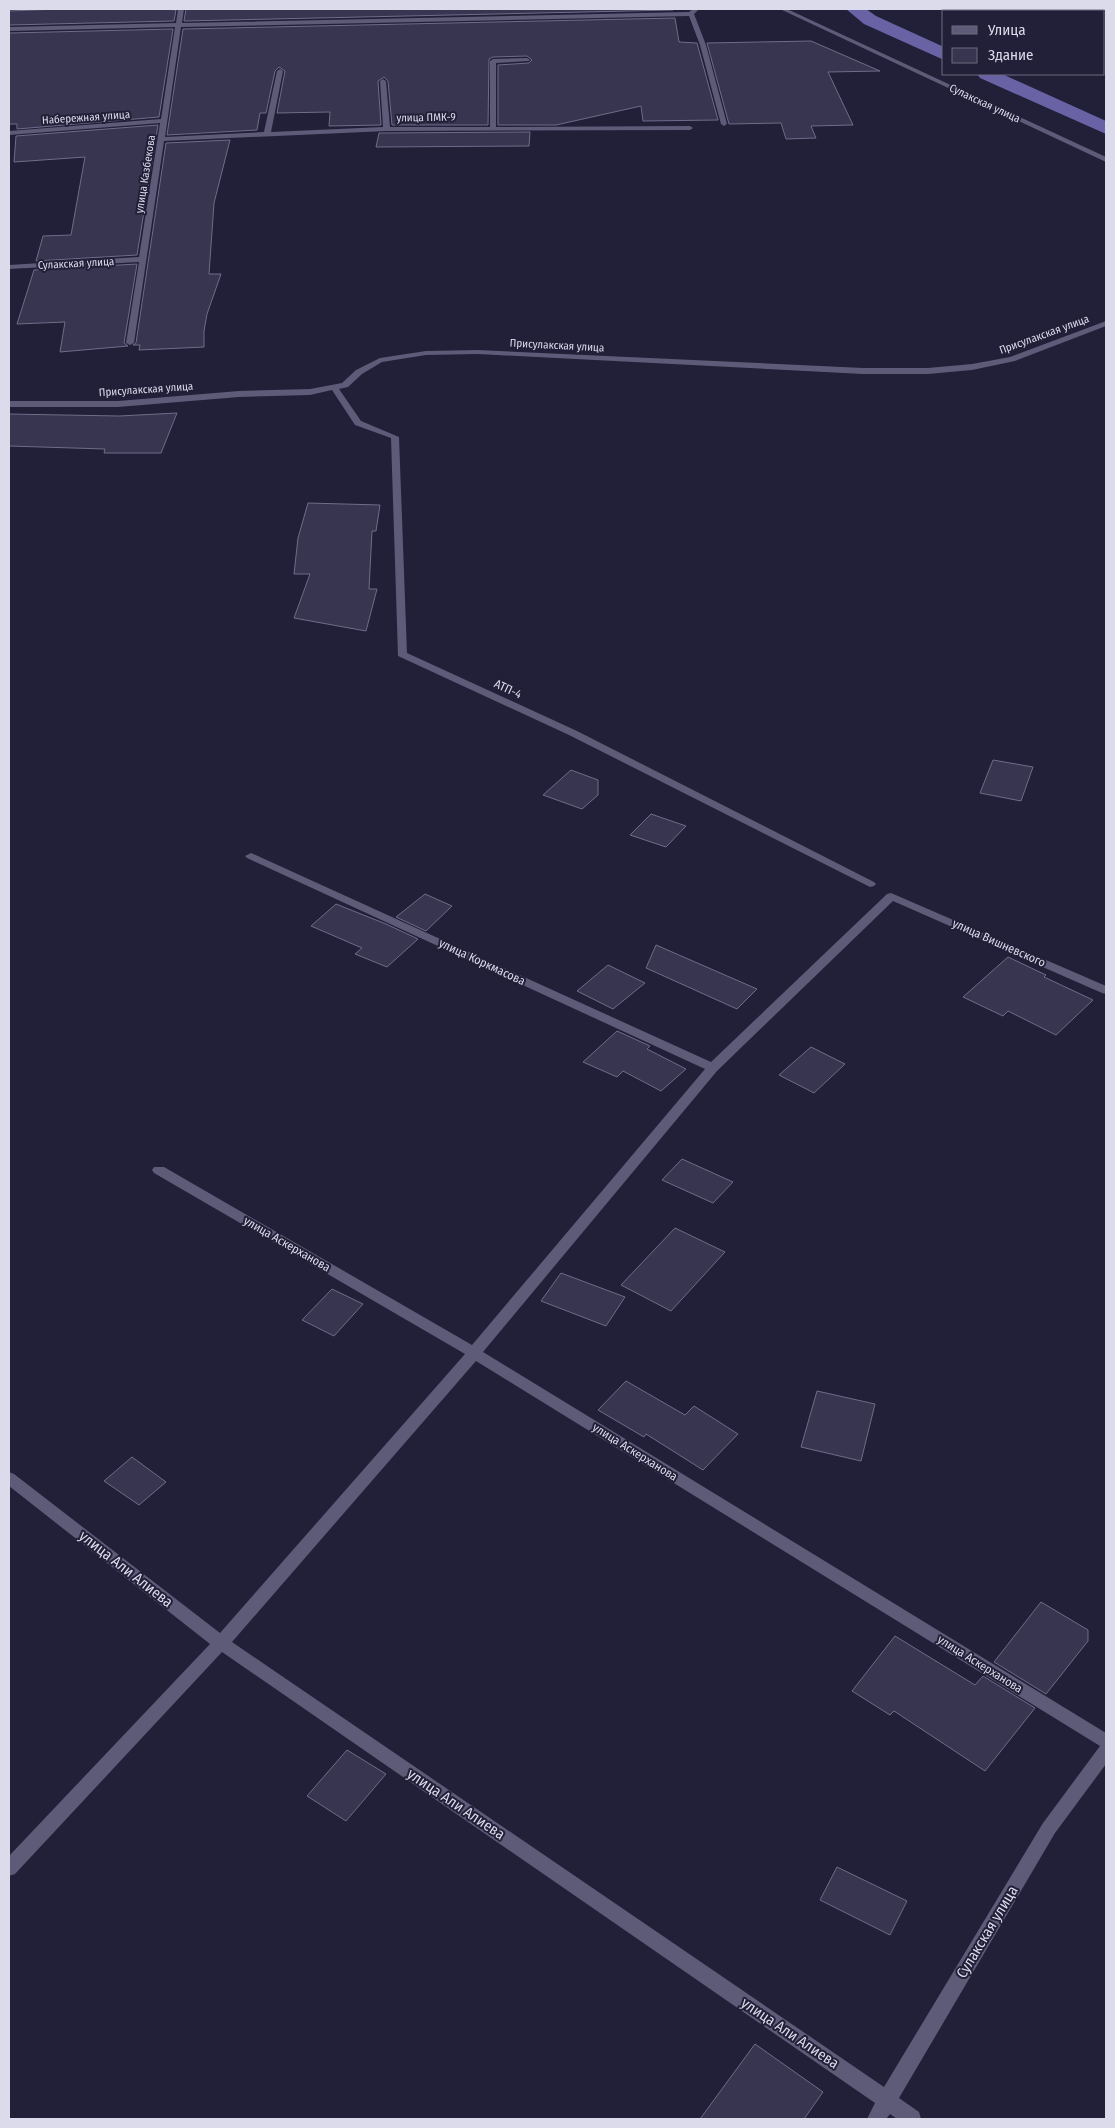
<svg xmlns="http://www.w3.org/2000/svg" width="1115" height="2128" font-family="'Fira Sans Condensed',sans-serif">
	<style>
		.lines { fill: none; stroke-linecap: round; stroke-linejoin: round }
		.canal { fill: #6962a4; fill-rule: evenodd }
		.building { fill: #37354f; stroke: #6e6d8a }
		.street { fill: #5d5b78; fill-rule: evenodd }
		.labels { text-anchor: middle; stroke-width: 4; stroke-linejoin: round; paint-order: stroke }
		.far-street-label { font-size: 11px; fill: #dcdbec; stroke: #221f38 }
		.street-label { font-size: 12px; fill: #dcdbec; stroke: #221f38 }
		.near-street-label { font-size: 15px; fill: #dcdbec; stroke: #221f38 }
	</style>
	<rect width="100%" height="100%" fill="#221f38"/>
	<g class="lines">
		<g class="canal">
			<polygon points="846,9 866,9 876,16 944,47 944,60 864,24"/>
			<polygon points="977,74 1002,74 1106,121 1106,134 980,78"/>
		</g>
	</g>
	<g class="building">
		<polygon points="58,9 164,9 176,10 174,21 9,25 9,11"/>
		<polygon points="186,9 673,9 673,10 184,21"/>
		<polygon points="675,18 679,42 697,43 718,120 643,121 641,106 556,125 498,125 498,65 529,63 532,60 527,56 493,57 489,59 488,125 392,125 388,81 384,77 378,81 381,125 329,126 330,112 277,113 285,71 279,67 275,71 266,113 260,113 257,130 167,135 183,29"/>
		<polygon points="173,29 159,117 17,129 17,124 9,124 9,33"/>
		<polygon points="811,41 880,71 828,72 853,125 811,126 816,138 786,139 781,123 729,124 707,43"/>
		<polygon points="158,125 137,255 36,261 43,236 71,235 85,157 14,162 16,136"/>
		<polygon points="530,132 529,146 376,147 379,133"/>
		<polygon points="230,140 214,203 209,274 221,274 207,314 204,331 204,347 139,350 140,345 133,345 136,343 166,143"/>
		<polygon points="137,264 124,343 128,346 60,352 65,322 17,324 34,270"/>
		<polygon points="177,413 161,453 104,453 105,449 9,446 9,414 119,416"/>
		<polygon points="308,503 380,505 376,531 372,531 369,589 377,589 366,631 294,618 310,574 294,574 298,538"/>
		<polygon points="993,760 1033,767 1021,801 980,793"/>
		<polygon points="571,770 598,780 598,795 582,809 543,795"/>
		<polygon points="651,814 686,826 666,847 630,835"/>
		<polygon points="425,894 452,906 426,931 396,917"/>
		<polygon points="336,904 386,924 418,939 387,967 355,954 362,948 311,926"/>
		<polygon points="656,945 757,989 737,1009 646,968"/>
		<polygon points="1008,957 1046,975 1044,977 1093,1000 1056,1035 1008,1011 1003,1016 963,997"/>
		<polygon points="608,965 645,983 613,1009 577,991"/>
		<polygon points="617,1031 650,1046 647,1049 686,1069 661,1091 623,1071 617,1077 583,1062"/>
		<polygon points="811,1047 845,1064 814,1093 779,1075"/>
		<polygon points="682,1159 733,1182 713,1203 662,1180"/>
		<polygon points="675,1228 725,1252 671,1311 621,1285"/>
		<polygon points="561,1273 625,1297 606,1326 541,1301"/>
		<polygon points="332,1289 363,1304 334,1336 302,1320"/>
		<polygon points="626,1381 685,1415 694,1406 738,1434 703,1470 646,1434 644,1437 598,1410"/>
		<polygon points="817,1391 875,1404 861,1461 801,1447"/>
		<polygon points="132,1457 166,1482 139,1505 104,1481"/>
		<polygon points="1041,1602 1088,1630 1088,1641 1046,1694 994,1662"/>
		<polygon points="895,1636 975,1685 983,1676 1035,1708 985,1771 894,1711 890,1715 852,1691"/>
		<polygon points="347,1750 386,1774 346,1821 307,1796"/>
		<polygon points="837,1867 907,1901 890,1935 820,1900"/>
		<polygon points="755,2044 823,2092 804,2119 700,2119"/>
	</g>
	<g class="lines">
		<g class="street">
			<polygon points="178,9 184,9 182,23 689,12 693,9 699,9 694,14 706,45 727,124 724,126 721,124 700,45 689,16 181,27 165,137 264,132 277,71 280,69 283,71 271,132 383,127 380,81 383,79 386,81 390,127 490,127 490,61 493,59 527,58 530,60 529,61 496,63 496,127 690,126 693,128 690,130 387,131 164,141 134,343 130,345 126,343 139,262 9,269 9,265 139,257 160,123 9,135 9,131 161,119 175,27 9,31 9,27 176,23"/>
			<polygon points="780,9 787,9 1106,157 1106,162"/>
			<polygon points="1106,321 1106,326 1015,361 972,370 928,374 863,374 478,354 426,355 382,362 362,374 348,387 339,389 361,421 399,437 407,653 577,731 874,882 876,884 874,886 870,887 569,735 398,656 391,438 355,425 332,390 310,395 239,397 118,407 9,407 9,401 118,401 239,391 310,389 342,383 356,370 380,358 426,351 478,350 863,368 928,368 972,364 1010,357"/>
			<path d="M251,853L711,1062L887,894L891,893L1106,986V994L1102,993L893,901L717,1071L483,1352L1106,1733V1764L1055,1833L899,2098L919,2112L921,2119H897L890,2114L886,2119H867L875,2103L222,1652L15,1874L9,1876V1856L210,1644L9,1486V1472L14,1474L220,1633L465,1354L154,1173L152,1170L154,1167H164L472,1345L705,1069L247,858L245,856ZM476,1361L1100,1746L1043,1823L884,2087L232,1642Z"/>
		</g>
	</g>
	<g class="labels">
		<g class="far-street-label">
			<text transform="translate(985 103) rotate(25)" y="4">Сулакская улица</text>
			<text transform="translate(86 117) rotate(-4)" y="4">Набережная улица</text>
			<text transform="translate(426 117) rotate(-1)" y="4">улица ПМК-9</text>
			<text transform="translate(145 174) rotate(-81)" y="4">улица Казбекова</text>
			<text transform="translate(76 263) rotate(-3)" y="4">Сулакская улица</text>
			<text transform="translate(1044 334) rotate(-20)" y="4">Присулакская улица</text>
			<text transform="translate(557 345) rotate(3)" y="4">Присулакская улица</text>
			<text transform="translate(146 389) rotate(-4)" y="4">Присулакская улица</text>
		</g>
		<g class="street-label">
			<text transform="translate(508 689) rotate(25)" y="4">АТП-4</text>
			<text transform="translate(999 943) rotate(24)" y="4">улица Вишневского</text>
			<text transform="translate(482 962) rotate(25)" y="4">улица Коркмасова</text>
			<text transform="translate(287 1244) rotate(30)" y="4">улица Аскерханова</text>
			<text transform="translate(635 1452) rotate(32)" y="4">улица Аскерханова</text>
			<text transform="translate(980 1664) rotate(32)" y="4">улица Аскерханова</text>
		</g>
		<g class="near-street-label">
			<text transform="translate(126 1569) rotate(38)" y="5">улица Али Алиева</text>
			<text transform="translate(456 1804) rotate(34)" y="5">улица Али Алиева</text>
			<text transform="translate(987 1932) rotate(-59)" y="5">Сулакская улица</text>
			<text transform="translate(790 2033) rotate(34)" y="5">улица Али Алиева</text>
		</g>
	</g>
	<rect width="1115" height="2128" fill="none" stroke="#dcdbec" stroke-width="20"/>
	<rect x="942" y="10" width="162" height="65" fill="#221f38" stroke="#6c6a80"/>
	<rect x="952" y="26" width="25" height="8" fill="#5d5b78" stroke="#6c6a80"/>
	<text x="988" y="35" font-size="15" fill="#dcdbec">Улица</text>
	<rect x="952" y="48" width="25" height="15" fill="#37354f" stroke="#6c6a80"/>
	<text x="988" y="60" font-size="15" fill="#dcdbec">Здание</text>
</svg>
